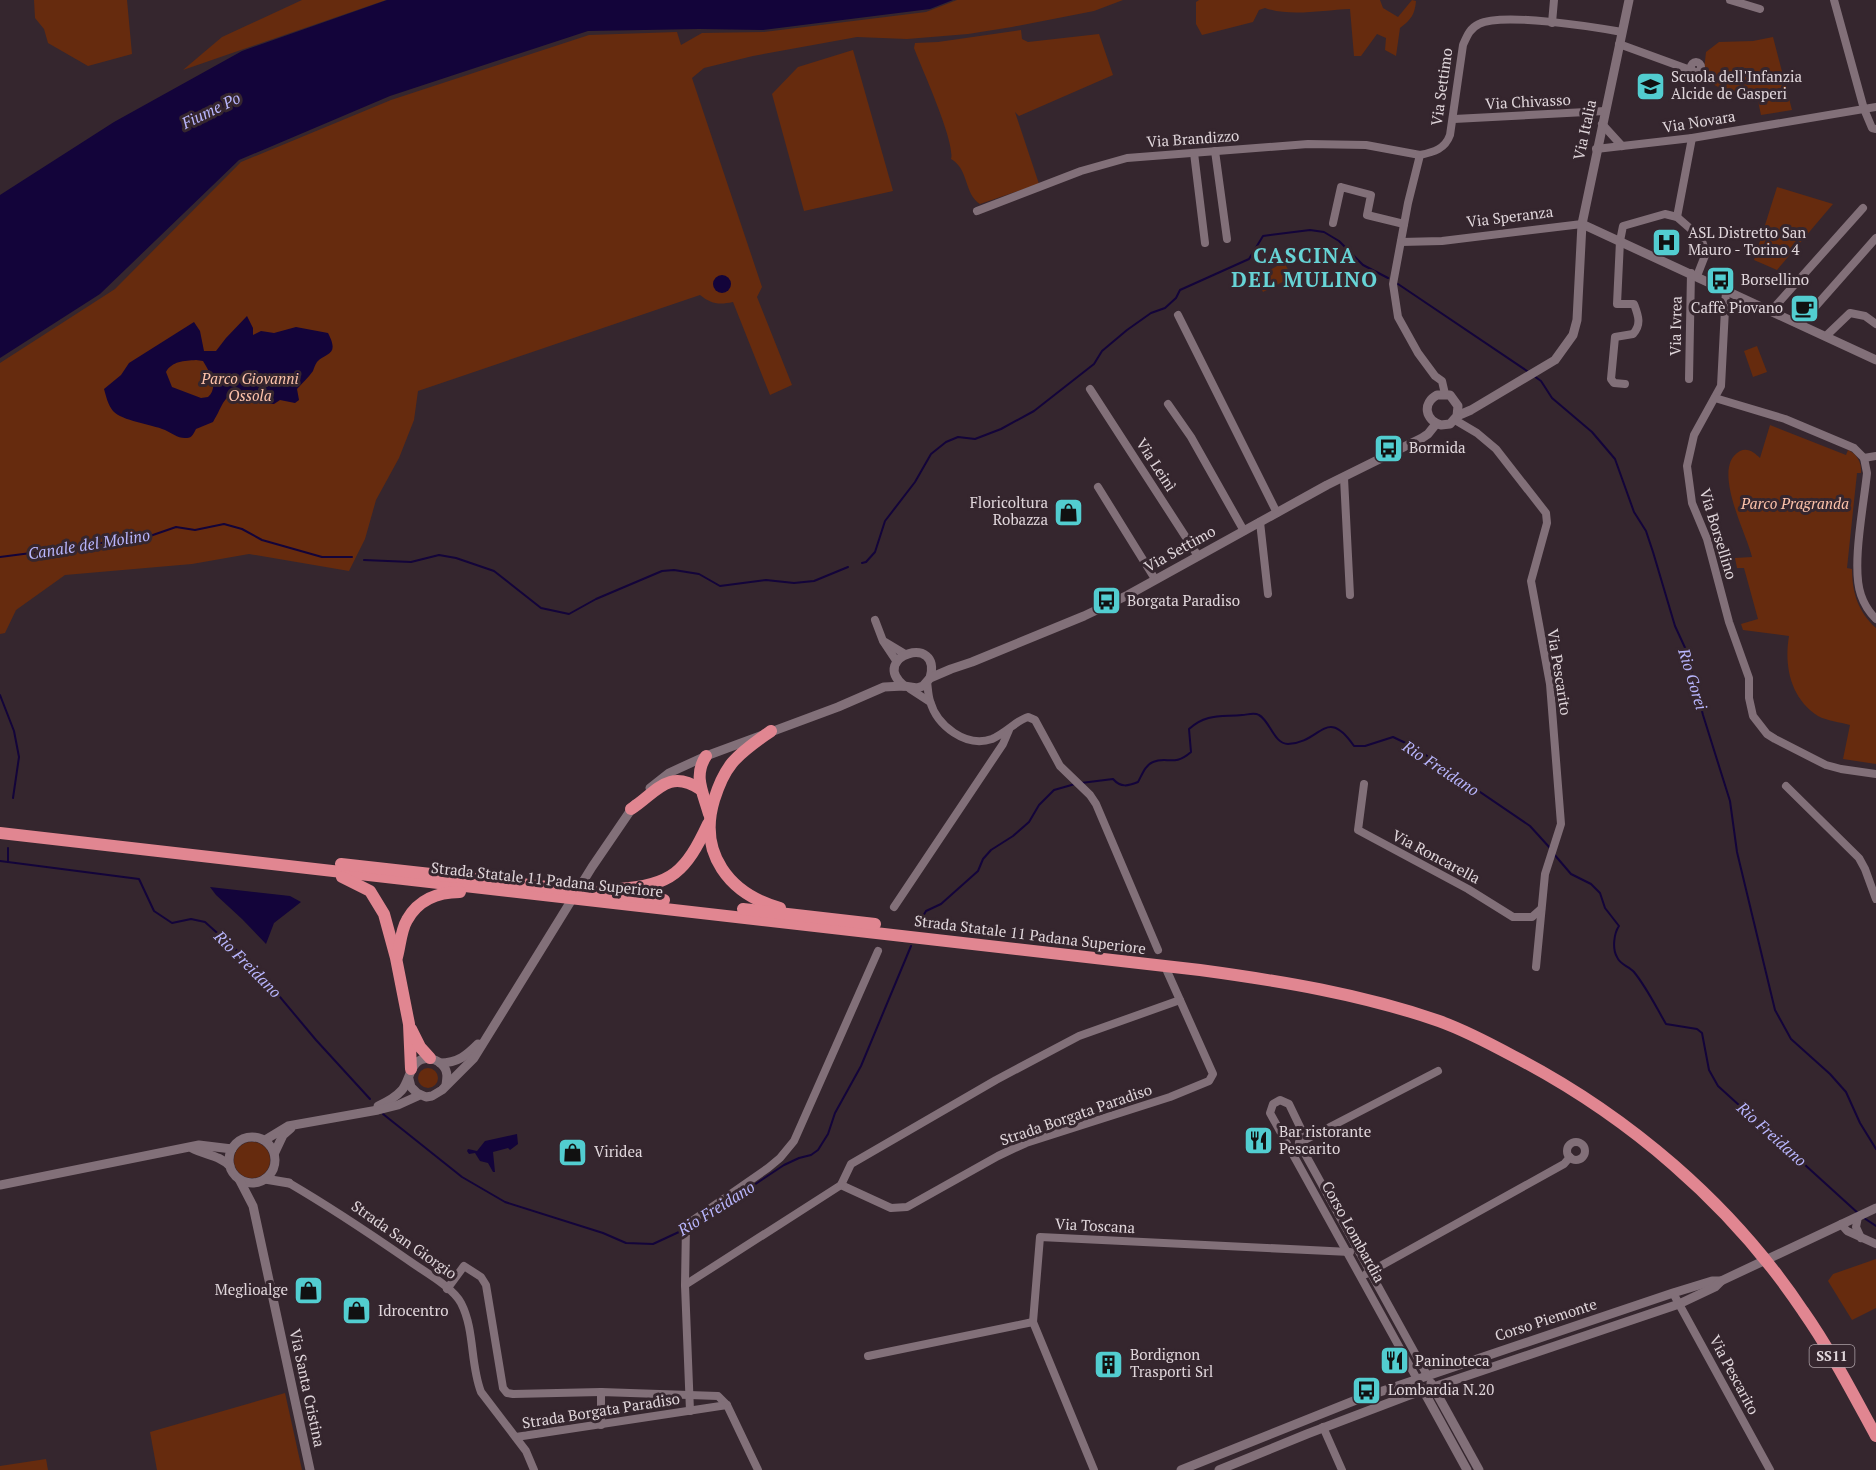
<svg xmlns="http://www.w3.org/2000/svg" width="1876" height="1470" font-family="'PT Serif',serif">
	<style>
		.green { fill: #662b0e }
		.water { fill: #13043a; fill-rule: evenodd }
		.lines { fill: none; stroke-linecap: round; stroke-linejoin: round }
		.stream { stroke: #13043a; stroke-width: 2 }
		.minor { stroke: #827079; stroke-width: 8 }
		.tertiary { stroke: #827079; stroke-width: 9 }
		.trunk { stroke: #e18691; stroke-width: 12 }
		.labels { text-anchor: middle; stroke-width: 6; stroke-linejoin: round; paint-order: stroke }
		.shield { fill: #35262e; stroke: #ada1a7; stroke-width: 1.5 }
		.shield-label { font-size: 14px; font-weight: bold; fill: #e0d6db }
		.poi-label { font-size: 15px; fill: #e0d6db; stroke: #35262e; text-anchor: start }
		.street-label { font-size: 15px; fill: #e0d6db; stroke: #35262e }
		.park-label { font-size: 15px; font-style: italic; fill: #fdc2aa; stroke: #35262e }
		.water-label { font-size: 16px; font-style: italic; fill: #b8b5fc; stroke: #35262e }
		.district-label { font-size: 21px; font-weight: bold; letter-spacing: 1.5px; fill: #67d4d6; stroke: #35262e }
	</style>
	<rect width="100%" height="100%" fill="#35262e"/>
	<g class="green">
		<polygon points="34,0 127,0 132,54 88,66 48,43 44,29 35,18"/>
		<polygon points="302,0 386,0 183,70 222,37"/>
		<path d="M957,0H1123L1094,11L1012,27L968,34L907,39L857,37L753,56L704,68L692,78L762,287L757,297L792,385L770,395L733,302C719,305 711,304 700,295L418,391L414,420L399,458L376,500L365,539L349,571L249,554L192,564L65,575L16,610L5,633L0,634V363L115,289L241,162L391,100L589,35L677,32L681,45L702,33L764,32L926,12Z"/>
		<path d="M1199,0H1380L1383,8L1398,17L1412,0L1416,1C1415,14 1411,20 1400,28L1396,56L1385,50L1386,38L1377,34L1361,56H1354L1350,9C1323,10 1290,17 1265,8L1259,10L1253,22L1202,35L1196,24V2Z"/>
		<path d="M1021,30L1022,39L1028,42L1099,34L1113,75L1019,116L1015,112L1039,184L980,204C964,194 969,169 951,159C956,143 922,69 914,48L915,43L938,42Z"/>
		<polygon points="1773,37 1792,110 1761,115 1758,101 1754,96 1726,91 1703,79 1706,52 1719,42 1753,41"/>
		<polygon points="853,50 893,191 804,211 772,94 798,67"/>
		<polygon points="1777,187 1833,204 1777,270 1754,260"/>
		<polygon points="1284,262 1292,277 1263,292 1256,278"/>
		<polygon points="1757,346 1767,372 1753,377 1744,351"/>
		<path d="M1770,425L1846,455L1848,450C1857,454 1862,463 1861,473H1857L1847,568L1852,569C1852,592 1858,612 1876,628V764L1843,759L1850,725C1840,722 1827,721 1818,716C1790,698 1784,665 1789,636L1743,630L1741,624L1758,619L1744,568H1737L1735,558L1752,557C1747,534 1710,467 1740,451C1748,447 1755,453 1760,458Z"/>
		<circle cx="428" cy="1078" r="10"/>
		<circle cx="252" cy="1160" r="18"/>
		<polygon points="1876,1259 1876,1308 1852,1320 1828,1281 1833,1274"/>
		<polygon points="285,1393 302,1470 157,1470 150,1432"/>
		<polygon points="46,1459 48,1470 0,1470 0,1466"/>
	</g>
	<g class="water">
		<polygon points="387,0 953,0 930,9 763,30 699,29 588,31 390,96 239,160 100,294 0,358 0,195 114,122 242,51"/>
		<circle cx="722" cy="284" r="9"/>
		<path d="M247,316L253,328V335L261,331L274,333L296,327L328,333C340,356 326,352 317,362C315,365 314,368 313,371C308,378 302,383 297,389L299,400L295,403L280,400L274,404L265,403L248,390C222,392 224,405 213,422L196,429C194,433 192,438 187,438C178,439 172,433 165,430C151,424 122,421 113,411C108,405 106,396 104,389L121,375L129,363L194,322L200,331L204,351H216L226,338ZM196,360L203,361C210,373 219,387 208,397L201,398L172,387L166,372C172,361 184,361 196,360Z"/>
		<polygon points="210,887 290,896 301,902 274,923 266,944 242,919 216,895"/>
		<polygon points="517,1134 518,1144 510,1150 508,1148 493,1152 495,1172 493,1172 488,1163 480,1161 475,1153 469,1154 467,1151 468,1149 477,1151 485,1141"/>
	</g>
	<g class="lines">
		<g class="stream">
			<polyline points="1398,284 1530,373"/>
			<polyline points="1534,376 1541,381 1552,398 1592,432 1615,459 1634,512 1646,531 1653,552 1675,626 1687,652 1703,715 1730,801 1737,852 1775,1010 1791,1039 1830,1074 1846,1092 1860,1123 1876,1149"/>
			<polyline points="0,557 93,545 126,537 150,536 176,527 195,530 224,524 242,529 262,540 322,557 352,557"/>
			<polyline points="364,560 411,562 439,555 456,558 494,571 541,608 569,614 596,599 662,571 674,570 699,574 720,586 766,580 794,583 814,581 848,567"/>
			<polyline points="862,563 866,562 875,552 885,521 915,482 931,454 946,442 958,437 975,439 1001,429 1034,411 1094,364 1102,351 1127,330 1151,313 1165,308 1176,298 1180,290 1249,259 1263,236 1310,230 1324,232 1339,241 1363,265 1388,278"/>
			<polyline points="0,695 14,731 19,757 13,798"/>
			<path d="M1081,783L1113,779C1121,788 1128,786 1138,782C1142,775 1145,765 1153,762C1167,756 1174,767 1191,752L1189,729C1206,713 1222,717 1242,715C1247,715 1254,712 1259,715C1270,721 1274,744 1288,744C1321,743 1326,705 1354,746H1365L1393,737L1414,747L1530,826L1550,848"/>
			<polyline points="8,848 8,862"/>
			<path d="M1553,853L1571,874L1591,884L1600,893L1605,908L1619,926C1614,933 1612,949 1617,957C1620,965 1629,966 1634,972C1647,988 1656,1007 1666,1024L1697,1029L1702,1033L1709,1070L1718,1086L1859,1214"/>
			<polyline points="0,861 139,879 154,911 172,923 191,919 205,922 254,966 316,1040 370,1099"/>
			<polyline points="918,925 926,911 941,904 978,871 983,859 991,850 1013,836 1029,822 1039,805 1054,790 1075,784"/>
			<polyline points="383,1114 462,1177 505,1202 603,1233 626,1243 653,1244 694,1225 784,1165 799,1158 811,1155 818,1150 828,1134 835,1113 861,1066 911,946"/>
			<polyline points="1864,1218 1876,1226"/>
		</g>
		<g class="minor">
			<polyline points="1730,0 1760,9"/>
			<polyline points="1834,0 1864,109 1872,128 1876,129"/>
			<polyline points="1552,23 1554,0"/>
			<polyline points="1619,44 1693,71"/>
			<circle cx="1696" cy="67" r="5"/>
			<polyline points="1454,119 1605,111"/>
			<polyline points="1602,124 1622,146"/>
			<polyline points="1596,149 1692,138 1876,107"/>
			<polyline points="1215,151 1227,239"/>
			<polyline points="1194,153 1205,243"/>
			<polyline points="977,211 1081,171 1127,158 1308,144 1366,145 1420,155"/>
			<polyline points="1677,217 1692,138"/>
			<polyline points="1333,223 1341,187 1371,195 1367,215 1404,224"/>
			<polyline points="1401,242 1442,241 1582,224"/>
			<polyline points="1726,290 1721,386 1694,435 1687,466 1692,503 1707,539 1729,622 1749,678 1749,698 1753,716 1767,734 1775,739 1826,765 1841,769 1876,774"/>
			<polyline points="1771,311 1863,208"/>
			<polyline points="1178,315 1277,513"/>
			<polyline points="1800,324 1876,238"/>
			<polyline points="1826,336 1850,313 1865,316 1876,324"/>
			<polyline points="1689,379 1691,273"/>
			<path d="M1625,384L1614,383L1611,379L1615,337L1633,334C1642,324 1638,315 1634,304H1617L1620,241L1623,226L1665,214L1677,217L1701,238L1706,253L1697,276"/>
			<polyline points="1090,389 1198,556"/>
			<path d="M1445,394L1442,381L1435,376L1418,353L1398,317L1393,284L1408,203L1420,155C1434,152 1445,149 1450,135L1463,45C1467,36 1470,28 1479,24C1502,12 1594,27 1622,32"/>
			<path d="M1715,398L1785,419L1854,448L1864,458L1867,473C1864,504 1851,567 1861,595C1864,604 1869,612 1876,619"/>
			<polyline points="1168,404 1191,437 1244,531"/>
			<polyline points="1455,420 1477,433 1496,449 1546,513 1547,523 1531,581 1550,684 1561,824 1545,874 1536,967"/>
			<polyline points="1864,458 1876,456"/>
			<polyline points="1344,478 1350,595"/>
			<polyline points="1098,487 1155,579"/>
			<polyline points="1260,522 1268,594"/>
			<polyline points="875,620 883,641 897,662"/>
			<polyline points="885,642 905,654"/>
			<path d="M927,682C928,688 928,695 930,701C937,726 966,748 992,739C1006,733 1017,720 1028,717L1035,720L1060,766L1090,795L1096,804L1158,950"/>
			<polyline points="910,689 930,702"/>
			<polyline points="1364,784 1358,830 1468,889 1513,917 1532,917 1541,909"/>
			<polyline points="1786,786 1859,858 1865,869 1876,899"/>
			<polyline points="894,907 1003,744 1009,730"/>
			<circle cx="1576" cy="1151" r="9"/>
			<polyline points="1299,1143 1438,1071"/>
			<path d="M289,1183C330,1207 369,1233 408,1260C423,1271 453,1287 461,1303C475,1330 470,1364 481,1392L526,1451L534,1470"/>
			<polyline points="841,1185 891,1208 907,1207 998,1156 1026,1143 1170,1097 1209,1081 1213,1074 1167,971"/>
			<polyline points="1858,1217 1856,1227 1861,1238"/>
			<polyline points="1841,1224 1847,1231 1876,1244"/>
			<polyline points="1366,1274 1564,1164 1570,1157"/>
			<polyline points="685,1285 686,1225 768,1168 780,1158 794,1141 878,951"/>
			<polyline points="447,1289 464,1266 481,1277 486,1285 503,1388 507,1393 513,1394 601,1392"/>
			<polyline points="1673,1293 1770,1470"/>
			<polyline points="868,1356 1033,1322"/>
			<polyline points="1417,1379 1270,1113 1273,1104 1280,1100 1289,1104 1302,1131 1299,1143 1427,1375"/>
			<polyline points="690,1411 685,1285 841,1185 851,1164 996,1080 1079,1036 1180,1000"/>
			<polyline points="601,1425 601,1392 718,1396 727,1405 758,1470"/>
			<polyline points="1323,1427 1342,1470"/>
			<polyline points="516,1437 727,1405"/>
			<polyline points="1094,1470 1033,1322 1040,1237 1350,1252"/>
		</g>
		<g class="tertiary">
			<polyline points="1582,224 1876,360"/>
			<path d="M1457,416L1458,406L1450,395H1437C1422,403 1425,420 1441,425L1450,424L1457,416L1471,410L1555,360L1573,335L1577,320L1582,224L1629,0"/>
			<path d="M904,686C868,656 943,633 930,678"/>
			<polyline points="650,788 669,773 706,756 838,707 884,687 904,686 917,688 923,686 930,678 951,669 972,662 1084,616 1128,595 1327,485 1422,438 1428,434 1436,424"/>
			<path d="M440,1063C458,1063 467,1055 478,1044"/>
			<polyline points="409,1079 411,1087 417,1093 426,1097 432,1096 442,1090 474,1058 592,867 635,804"/>
			<path d="M378,1106C387,1102 395,1098 402,1090C411,1079 410,1055 432,1059C436,1060 441,1063 444,1067C448,1072 447,1078 446,1085"/>
			<circle cx="252" cy="1160" r="23"/>
			<polyline points="265,1140 288,1126 378,1110 398,1105 420,1095"/>
			<path d="M192,1148C205,1155 219,1155 230,1166"/>
			<polyline points="275,1152 283,1135 291,1128"/>
			<polyline points="239,1179 253,1206 310,1470"/>
			<polyline points="265,1179 289,1183"/>
			<polyline points="0,1185 199,1145 232,1149"/>
			<polyline points="1431,1383 1479,1470"/>
			<polyline points="1422,1388 1467,1470"/>
			<polyline points="1181,1470 1356,1400 1673,1293 1712,1281 1721,1281"/>
			<polyline points="1219,1470 1307,1434 1407,1396 1679,1304 1715,1287 1721,1281 1876,1208"/>
		</g>
		<g class="trunk">
			<path d="M771,731C757,741 743,750 732,763C723,774 718,787 714,800C698,853 729,894 780,908"/>
			<path d="M706,756C693,776 703,792 709,814"/>
			<path d="M631,809C656,793 668,768 700,789"/>
			<path d="M0,833L1200,970C1281,981 1361,994 1439,1021C1464,1030 1489,1043 1513,1056C1627,1115 1731,1203 1803,1311C1831,1351 1853,1394 1876,1436"/>
			<polyline points="341,864 664,900"/>
			<polyline points="342,877 370,891 384,914 396,958 409,1024 411,1069"/>
			<path d="M618,889C672,886 686,871 708,824"/>
			<polyline points="743,909 875,924"/>
			<path d="M397,957C400,946 401,930 407,920C418,900 438,892 460,892"/>
			<polyline points="411,1029 420,1047 430,1058"/>
		</g>
	</g>
	<defs>
		<symbol id="school-square" viewBox="-11 -11 22 22"><rect x="-9" y="-9" width="18" height="18" rx="4" fill="#52cdd0" stroke="#35262e"/><path d="M0-5L7-2L0 1L-7-2ZM-4 1L0 2.5L4 1V4Q0 6-4 4Z" fill="#111"/></symbol>
		<symbol id="hospital-square" viewBox="-11 -11 22 22"><rect x="-9" y="-9" width="18" height="18" rx="4" fill="#52cdd0" stroke="#35262e"/><path d="M-5-5h3v3.5h4V-5h3V5h-3V1.5h-4V5h-3Z" fill="#111"/></symbol>
		<symbol id="bus-square" viewBox="-11 -11 22 22"><rect x="-9" y="-9" width="18" height="18" rx="4" fill="#52cdd0" stroke="#35262e"/><path d="M-5-6H5V4H4V6H2V4H-2V6H-4V4H-5ZM-3.5-4V0h7V-4ZM-3.5 1.2v1.5H-2V1.2ZM2 1.2v1.5H3.5V1.2Z" fill="#111"/></symbol>
		<symbol id="cafe-square" viewBox="-11 -11 22 22"><rect x="-9" y="-9" width="18" height="18" rx="4" fill="#52cdd0" stroke="#35262e"/><path d="M-5.5-4.5H6V0H3Q3 3.5 0 3.5H-2.5Q-5.5 3.5-5.5 0ZM3-3.2v2h1.7v-2ZM-6 4.5H4V6H-6Z" fill="#111"/></symbol>
		<symbol id="shop-square" viewBox="-11 -11 22 22"><rect x="-9" y="-9" width="18" height="18" rx="4" fill="#52cdd0" stroke="#35262e"/><path d="M-5-2.5h2.3a2.7 3.5 0 0 1 5.4 0H5L5.5 6h-11ZM-1.5-2.5h3a1.5 2.3 0 0 0-3 0Z" fill="#111"/></symbol>
		<symbol id="restaurant-square" viewBox="-11 -11 22 22"><rect x="-9" y="-9" width="18" height="18" rx="4" fill="#52cdd0" stroke="#35262e"/><path d="M-5-6h1v4h1v-4h1v4h1v-4h1v5L-1.5 .5V6h-2V.5L-5-1ZM5-6V6H3V1.5H1.5Q1.5-4 5-6Z" fill="#111"/></symbol>
		<symbol id="building-square" viewBox="-11 -11 22 22"><rect x="-9" y="-9" width="18" height="18" rx="4" fill="#52cdd0" stroke="#35262e"/><path d="M-4-6H4V6H1V3H-1V6H-4ZM-2.5-4.3h1.7v1.8h-1.7ZM.8-4.3h1.7v1.8H.8ZM-2.5-1h1.7V.8h-1.7ZM.8-1h1.7V.8H.8Z" fill="#111"/></symbol>
	</defs>
	<g fill-rule="evenodd">
		<use href="#school-square" x="1634" y="70" width="33" height="33"/>
		<use href="#hospital-square" x="1650" y="226" width="33" height="33"/>
		<use href="#bus-square" x="1704" y="264" width="33" height="33"/>
		<use href="#cafe-square" x="1788" y="292" width="33" height="33"/>
		<use href="#bus-square" x="1372" y="432" width="33" height="33"/>
		<use href="#shop-square" x="1052" y="496" width="33" height="33"/>
		<use href="#bus-square" x="1090" y="584" width="33" height="33"/>
		<use href="#restaurant-square" x="1242" y="1124" width="33" height="33"/>
		<use href="#shop-square" x="556" y="1136" width="33" height="33"/>
		<use href="#shop-square" x="292" y="1274" width="33" height="33"/>
		<use href="#shop-square" x="340" y="1294" width="33" height="33"/>
		<use href="#restaurant-square" x="1378" y="1344" width="33" height="33"/>
		<use href="#building-square" x="1092" y="1348" width="33" height="33"/>
		<use href="#bus-square" x="1350" y="1374" width="33" height="33"/>
	</g>
	<g class="labels">
		<rect class="shield" x="1809.5" y="1345" width="45" height="22" rx="4.5"/>
		<g class="shield-label">
			<text x="1832" y="1361">SS11</text>
		</g>
		<g class="poi-label">
			<text x="1671" y="82">Scuola dell'Infanzia<tspan x="1671" dy="17">Alcide de Gasperi</tspan></text>
			<text x="1688" y="238">ASL Distretto San<tspan x="1688" dy="17">Mauro - Torino 4</tspan></text>
			<text x="1741" y="285">Borsellino</text>
			<text x="1783" y="313" text-anchor="end">Caffè Piovano</text>
			<text x="1409" y="453">Bormida</text>
			<text x="1048" y="508" text-anchor="end">Floricoltura<tspan x="1048" dy="17">Robazza</tspan></text>
			<text x="1127" y="606">Borgata Paradiso</text>
			<text x="1279" y="1137">Bar ristorante<tspan x="1279" dy="17">Pescarito</tspan></text>
			<text x="594" y="1157">Viridea</text>
			<text x="288" y="1295" text-anchor="end">Meglioalge</text>
			<text x="378" y="1316">Idrocentro</text>
			<text x="1130" y="1360">Bordignon<tspan x="1130" dy="17">Trasporti Srl</tspan></text>
			<text x="1415" y="1366">Paninoteca</text>
			<text x="1388" y="1395">Lombardia N.20</text>
		</g>
		<g class="street-label">
			<text transform="translate(1442 87) rotate(-82)" y="5">Via Settimo</text>
			<text transform="translate(1528 102) rotate(-3)" y="5">Via Chivasso</text>
			<text transform="translate(1699 122) rotate(-9)" y="5">Via Novara</text>
			<text transform="translate(1585 130) rotate(-78)" y="5">Via Italia</text>
			<text transform="translate(1193 139) rotate(-4)" y="5">Via Brandizzo</text>
			<text transform="translate(1510 217) rotate(-7)" y="5">Via Speranza</text>
			<text transform="translate(1676 326) rotate(-89)" y="5">Via Ivrea</text>
			<text transform="translate(1156 465) rotate(57)" y="5">Via Leinì</text>
			<text transform="translate(1718 534) rotate(73)" y="5">Via Borsellino</text>
			<text transform="translate(1180 549) rotate(-29)" y="5">Via Settimo</text>
			<text transform="translate(1559 672) rotate(81)" y="5">Via Pescarito</text>
			<text transform="translate(1436 857) rotate(28)" y="5">Via Roncarella</text>
			<text transform="translate(547 880) rotate(6)" y="5">Strada Statale 11 Padana Superiore</text>
			<text transform="translate(1030 935) rotate(7)" y="5">Strada Statale 11 Padana Superiore</text>
			<text transform="translate(1076 1115) rotate(-19)" y="5">Strada Borgata Paradiso</text>
			<text transform="translate(1095 1226) rotate(3)" y="5">Via Toscana</text>
			<text transform="translate(1353 1232) rotate(61)" y="5">Corso Lombardia</text>
			<text transform="translate(404 1240) rotate(35)" y="5">Strada San Giorgio</text>
			<text transform="translate(1546 1320) rotate(-18)" y="5">Corso Piemonte</text>
			<text transform="translate(1734 1375) rotate(62)" y="5">Via Pescarito</text>
			<text transform="translate(307 1388) rotate(78)" y="5">Via Santa Cristina</text>
			<text transform="translate(601 1411) rotate(-9)" y="5">Strada Borgata Paradiso</text>
		</g>
		<g class="park-label">
			<text x="250" y="384">Parco Giovanni<tspan x="250" dy="17">Ossola</tspan></text>
			<text x="1795" y="509">Parco Pragranda</text>
		</g>
		<g class="water-label">
			<text transform="translate(211 110) rotate(-26)" y="6">Fiume Po</text>
			<text transform="translate(89 544) rotate(-9)" y="6">Canale del Molino</text>
			<text transform="translate(1693 679) rotate(73)" y="6">Rio Gorei</text>
			<text transform="translate(1441 768) rotate(33)" y="6">Rio Freidano</text>
			<text transform="translate(248 964) rotate(45)" y="6">Rio Freidano</text>
			<text transform="translate(1772 1134) rotate(42)" y="6">Rio Freidano</text>
			<text transform="translate(716 1208) rotate(-32)" y="6">Rio Freidano</text>
		</g>
		<g class="district-label">
			<text x="1305" y="263">CASCINA<tspan x="1305" dy="24">DEL MULINO</tspan></text>
		</g>
	</g>
</svg>
